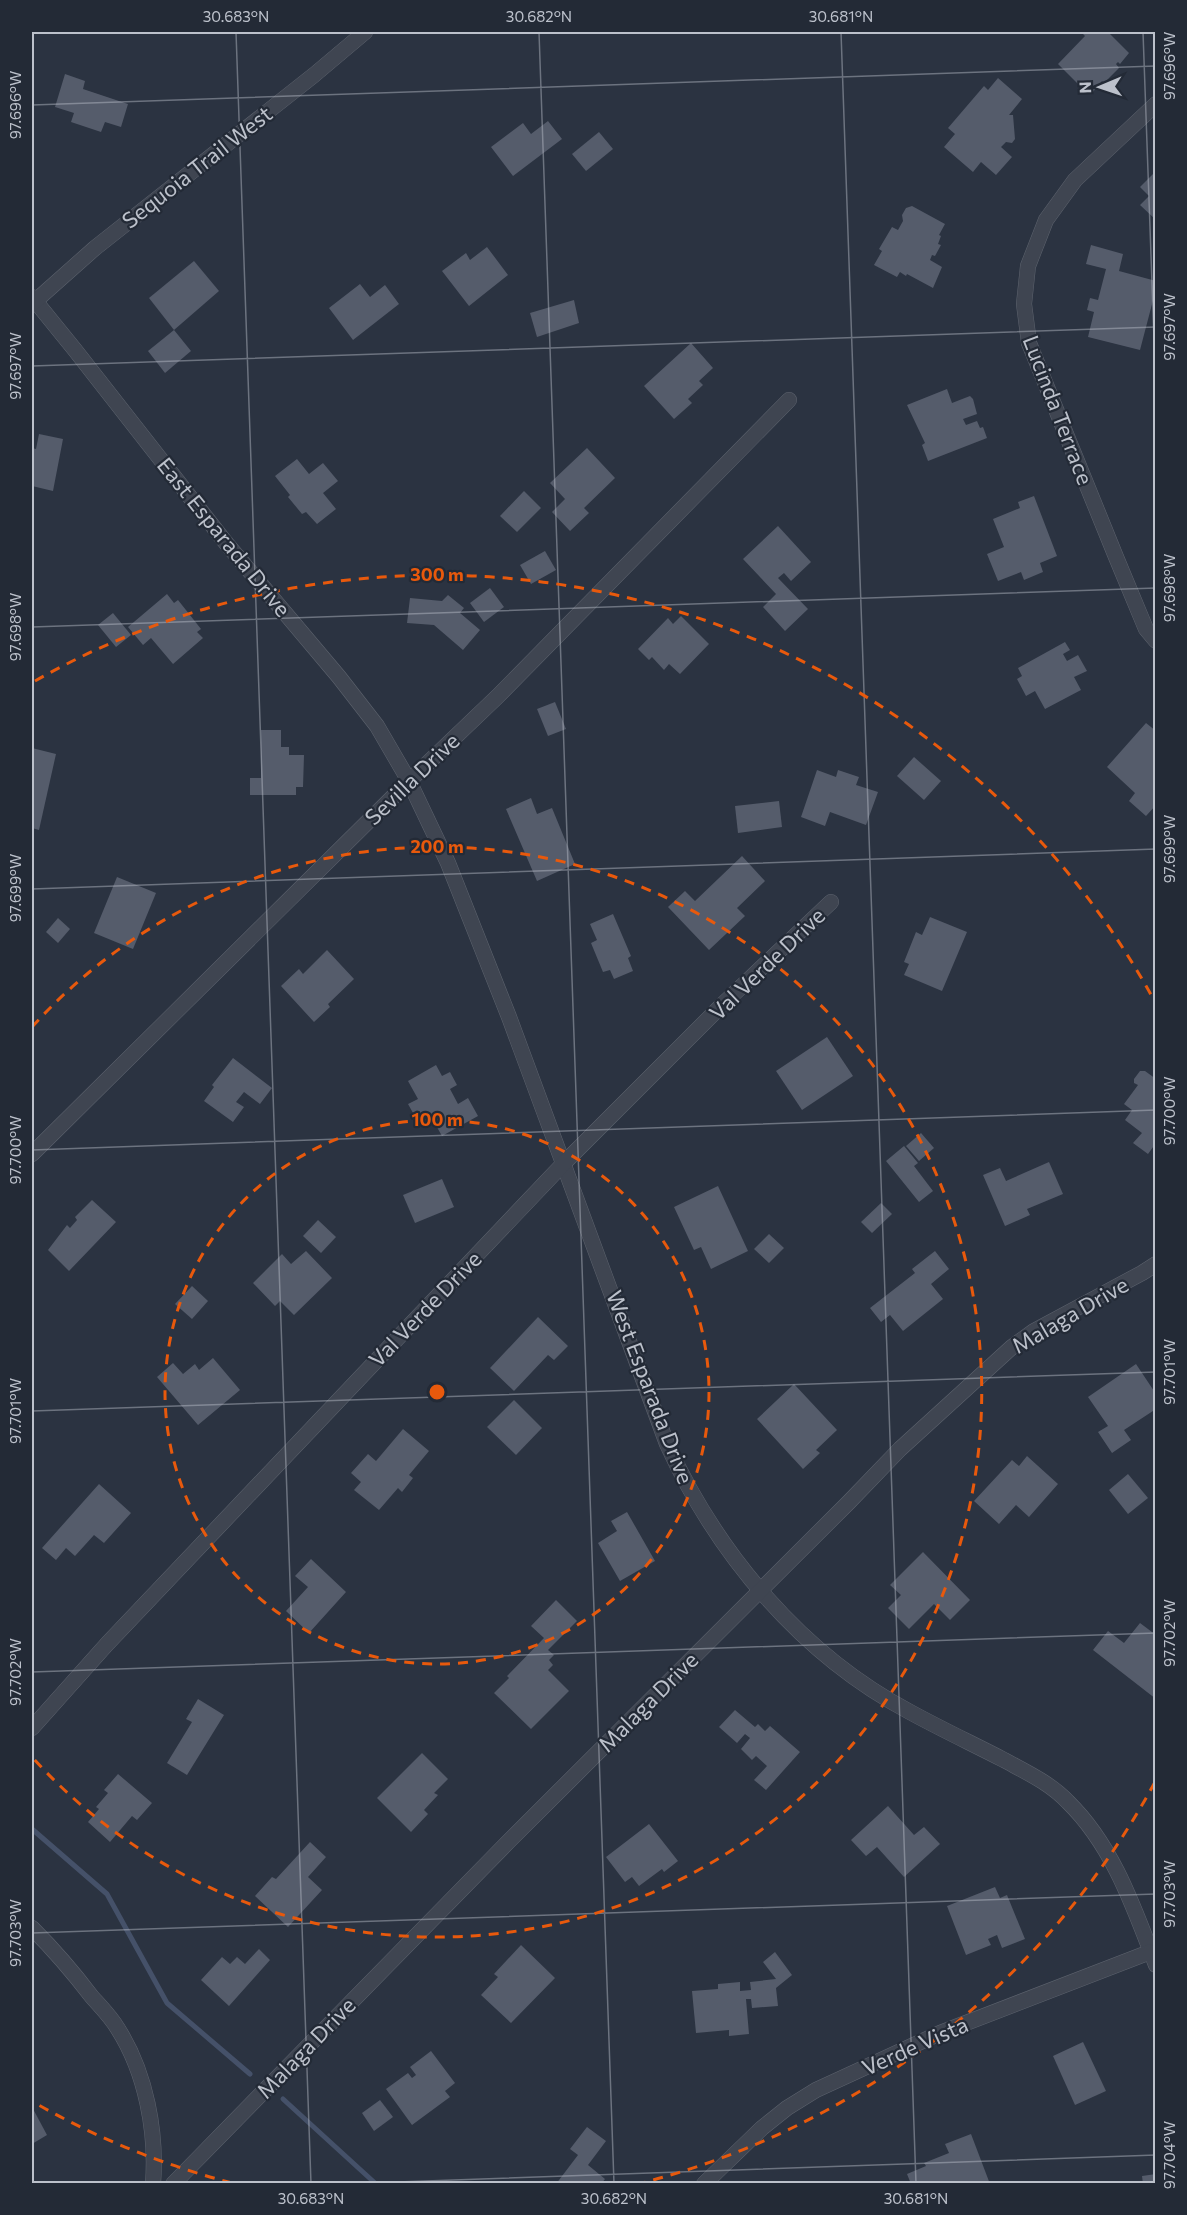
<svg xmlns="http://www.w3.org/2000/svg" width="1187" height="2215" font-family="Commissioner,sans-serif">
	<style>
		.lines { fill: none; stroke-linecap: round; stroke-linejoin: round }
		.stream { stroke: #455169; stroke-width: 5 }
		.building { fill: #555c6b }
		.street-casing { stroke: #5d636e; stroke-width: 16 }
		.street { stroke: #3f4551; stroke-width: 15 }
		.ticks { fill: none; stroke: #bcc1cb; stroke-width: 1.5; stroke-opacity: 0.45 }
		.ring { fill: none; stroke: #e8590c; stroke-width: 3; stroke-dasharray: 10 8 }
		.labels { text-anchor: middle; stroke-width: 4.5; stroke-linejoin: round; paint-order: stroke }
		.street-label { font-size: 22px; fill: #bcc1cb; stroke: #232a36 }
		.centre { fill: #e8590c; stroke: #232a36; stroke-width: 3 }
		.ring-label { font-size: 18px; text-anchor: middle; font-weight: bold; fill: #e8590c; stroke: #232a36; stroke-width: 4.5; stroke-linejoin: round; paint-order: stroke }
		.neatline { fill: none; stroke: #bcc1cb; stroke-width: 2 }
		.ticks-label { font-size: 15px; text-anchor: middle; fill: #bcc1cb }
	</style>
	<rect width="100%" height="100%" fill="#2b3341"/>
	<g class="lines">
		<g class="stream">
			<polyline points="32,1829 107,1894 167,2003 250,2074"/>
			<polyline points="283,2099 376,2184"/>
		</g>
	</g>
	<g class="building">
		<polygon points="1081,32 1108,32 1129,53 1120,64 1118,62 1116,64 1119,68 1104,83 1102,81 1092,93 1091,91 1088,94 1058,64 1085,36"/>
		<polygon points="65,74 85,81 83,89 128,104 121,127 105,122 101,132 71,122 74,113 55,107"/>
		<polygon points="998,78 1022,99 1009,115 1013,115 1015,139 1012,143 1006,142 1001,147 1012,157 996,175 981,162 973,172 944,147 955,134 948,128 984,86 988,90"/>
		<polygon points="548,121 562,139 513,176 491,147 523,123 531,134"/>
		<polygon points="599,132 613,149 586,171 572,154"/>
		<polygon points="1156,171 1156,220 1140,205 1149,196 1140,187"/>
		<polygon points="912,206 945,224 939,235 941,236 938,244 941,245 935,256 932,255 930,260 942,267 933,288 907,274 906,276 900,272 897,277 874,265 882,251 879,249 892,227 898,230 903,221 902,215 906,208"/>
		<polygon points="1091,245 1123,254 1119,271 1156,281 1156,289 1140,350 1088,337 1094,312 1087,310 1090,298 1098,300 1106,269 1086,264"/>
		<polygon points="487,247 508,275 469,306 442,271 466,253 470,260"/>
		<polygon points="194,261 219,291 174,330 149,298"/>
		<polygon points="360,284 370,297 385,285 399,304 353,340 329,308"/>
		<polygon points="574,300 579,323 537,337 530,313"/>
		<polygon points="174,330 191,351 165,373 148,351"/>
		<polygon points="691,343 713,368 699,381 703,385 688,399 692,403 674,419 644,386"/>
		<polygon points="947,389 952,403 970,396 973,399 977,414 963,419 966,425 977,421 980,428 983,427 987,438 928,461 922,445 925,443 907,405"/>
		<polygon points="39,434 63,439 53,491 32,486 32,448 36,449"/>
		<polygon points="587,448 615,478 584,508 589,513 570,531 552,512 565,499 550,483"/>
		<polygon points="297,459 309,474 323,463 338,481 323,493 336,509 317,524 306,512 302,514 288,497 290,495 275,476"/>
		<polygon points="524,491 541,508 517,532 500,516"/>
		<polygon points="1034,496 1057,556 1040,563 1043,572 1024,580 1021,572 998,581 987,554 1004,547 993,519 1020,508 1018,502"/>
		<polygon points="778,526 811,562 791,581 784,573 778,578 808,609 785,631 763,607 776,594 743,559"/>
		<polygon points="545,551 556,570 531,584 520,565"/>
		<polygon points="490,588 504,607 484,622 470,603"/>
		<polygon points="167,594 174,603 178,600 201,629 197,632 203,638 173,664 151,638 143,645 128,627"/>
		<polygon points="448,595 464,608 460,613 480,630 463,650 434,625 407,623 410,598 442,601"/>
		<polygon points="113,613 131,635 116,647 98,625"/>
		<polygon points="681,616 709,644 680,674 669,664 664,670 652,657 649,660 638,649 668,618 673,624"/>
		<polygon points="1065,642 1070,650 1063,654 1067,661 1078,655 1087,671 1074,677 1081,690 1045,709 1035,691 1026,696 1017,679 1022,676 1018,668"/>
		<polygon points="555,702 566,729 548,736 537,709"/>
		<polygon points="1146,723 1156,731 1156,805 1146,816 1129,801 1135,793 1107,767"/>
		<polygon points="261,730 281,730 281,747 289,747 289,755 304,755 303,787 296,787 296,795 250,795 250,778 261,778"/>
		<polygon points="32,748 56,754 39,830 32,828"/>
		<polygon points="914,757 941,781 924,800 897,776"/>
		<polygon points="817,770 836,777 838,770 859,777 856,785 878,792 866,825 830,812 825,826 801,817"/>
		<polygon points="531,798 537,814 552,808 575,864 537,881 506,809"/>
		<polygon points="779,801 782,827 738,833 735,806"/>
		<polygon points="742,856 765,881 737,908 745,916 709,950 668,907 685,891 695,901"/>
		<polygon points="117,877 156,893 133,949 94,933"/>
		<polygon points="613,914 631,956 628,958 633,971 614,979 610,970 603,972 591,943 597,940 590,924"/>
		<polygon points="930,917 967,932 942,991 904,975 909,964 904,962 916,932 922,935"/>
		<polygon points="58,918 70,929 58,943 46,932"/>
		<polygon points="327,950 354,979 328,1004 330,1007 314,1022 281,986 299,969 303,974"/>
		<polygon points="827,1037 853,1076 802,1110 776,1071"/>
		<polygon points="233,1058 272,1088 260,1104 244,1092 236,1102 244,1107 233,1122 204,1101 214,1087 212,1085"/>
		<polygon points="436,1065 442,1076 450,1072 457,1085 450,1089 458,1104 468,1098 478,1116 442,1136 430,1115 418,1122 408,1104 418,1099 408,1081"/>
		<polygon points="1140,1071 1145,1071 1156,1079 1156,1143 1148,1154 1133,1143 1142,1133 1125,1120 1132,1110 1124,1104 1138,1085 1134,1083 1134,1079"/>
		<polygon points="921,1133 934,1148 919,1161 906,1146"/>
		<polygon points="904,1146 918,1163 914,1166 933,1191 919,1202 886,1161"/>
		<polygon points="1049,1162 1063,1194 1027,1209 1030,1215 1005,1226 983,1175 1000,1168 1006,1181"/>
		<polygon points="442,1179 454,1207 415,1223 403,1195"/>
		<polygon points="718,1186 748,1251 711,1269 701,1247 694,1250 674,1207"/>
		<polygon points="92,1200 116,1222 69,1271 48,1250 67,1225 70,1228 77,1220 75,1217"/>
		<polygon points="881,1203 892,1214 872,1233 861,1222"/>
		<polygon points="318,1220 336,1237 321,1253 303,1236"/>
		<polygon points="769,1234 784,1248 769,1263 754,1249"/>
		<polygon points="306,1251 332,1278 294,1315 280,1301 275,1306 253,1283 282,1254 291,1264"/>
		<polygon points="935,1251 949,1269 931,1284 943,1299 903,1331 890,1315 881,1322 870,1308 915,1273 912,1269"/>
		<polygon points="192,1286 208,1301 192,1319 175,1304"/>
		<polygon points="538,1317 568,1346 554,1360 548,1355 514,1391 490,1368"/>
		<polygon points="213,1358 240,1390 198,1425 157,1377 173,1363 183,1374 195,1364 199,1370"/>
		<polygon points="1136,1364 1156,1394 1156,1409 1124,1430 1131,1440 1112,1453 1098,1432 1108,1426 1088,1397"/>
		<polygon points="794,1384 837,1430 816,1450 820,1453 803,1469 757,1419"/>
		<polygon points="514,1400 542,1428 516,1455 487,1427"/>
		<polygon points="403,1429 429,1451 409,1475 413,1478 402,1492 398,1488 379,1510 354,1490 361,1482 351,1473 368,1454 376,1461"/>
		<polygon points="1027,1456 1058,1484 1029,1517 1016,1505 999,1524 974,1501 1012,1460 1019,1466"/>
		<polygon points="1128,1474 1148,1498 1128,1514 1109,1490"/>
		<polygon points="99,1484 131,1513 104,1543 94,1535 75,1556 66,1548 56,1560 42,1548"/>
		<polygon points="627,1512 655,1561 620,1581 598,1543 617,1531 611,1521"/>
		<polygon points="923,1552 970,1600 950,1620 934,1604 909,1629 888,1608 901,1595 890,1585"/>
		<polygon points="311,1559 346,1592 309,1633 286,1611 308,1587 295,1576"/>
		<polygon points="556,1600 577,1621 548,1650 554,1655 549,1660 553,1665 548,1670 569,1691 531,1729 494,1693 509,1678 507,1676 544,1638 531,1626"/>
		<polygon points="1140,1623 1156,1635 1156,1699 1093,1650 1108,1631 1124,1643"/>
		<polygon points="198,1699 224,1715 187,1775 167,1763 192,1722 186,1719"/>
		<polygon points="735,1710 755,1727 758,1724 765,1731 770,1726 800,1752 766,1790 754,1780 767,1766 756,1756 752,1760 741,1749 750,1738 745,1734 737,1743 719,1727"/>
		<polygon points="422,1753 448,1779 434,1793 438,1795 424,1810 428,1814 411,1832 377,1798"/>
		<polygon points="118,1774 152,1803 137,1820 132,1816 110,1842 88,1822 99,1809 96,1807 108,1793 104,1790"/>
		<polygon points="888,1806 914,1835 924,1827 940,1844 904,1877 877,1847 866,1856 851,1840"/>
		<polygon points="649,1824 678,1861 664,1872 662,1869 639,1886 632,1877 625,1882 606,1857"/>
		<polygon points="310,1842 326,1857 308,1877 322,1890 288,1927 255,1896 272,1877 276,1879"/>
		<polygon points="995,1887 1000,1898 1007,1895 1025,1939 1002,1948 997,1935 988,1939 991,1945 966,1955 947,1906"/>
		<polygon points="521,1945 555,1978 511,2023 481,1995 498,1977 494,1974"/>
		<polygon points="259,1949 270,1960 229,2006 201,1980 222,1957 230,1964 237,1957 245,1964"/>
		<polygon points="775,1952 792,1975 776,1988 778,2006 752,2008 751,1999 746,1999 749,2034 729,2036 729,2030 696,2033 692,1991 718,1989 718,1984 740,1982 740,1991 751,1990 750,1982 776,1979 763,1962"/>
		<polygon points="1083,2042 1106,2091 1075,2105 1053,2056"/>
		<polygon points="431,2051 455,2083 445,2091 450,2097 412,2125 386,2089 408,2073 412,2078 416,2075 410,2067"/>
		<polygon points="380,2100 393,2117 374,2131 362,2113"/>
		<polygon points="32,2107 47,2135 32,2144"/>
		<polygon points="587,2127 606,2141 588,2165 605,2179 601,2184 556,2184 578,2155 570,2149"/>
		<polygon points="971,2134 990,2184 911,2184 907,2174 926,2166 924,2163 949,2153 945,2144"/>
		<polygon points="1156,2174 1156,2184 1143,2184 1142,2176"/>
	</g>
	<g class="lines">
		<defs>
			<g id="street">
				<polyline points="1156,104 1075,180 1046,220 1028,266 1024,304 1029,343 1116,557 1146,629 1156,641"/>
				<path d="M32,297L75,350L226,543L339,677L377,726L409,781L448,863L509,1017L667,1444C718,1555 802,1655 910,1712C941,1729 973,1744 1004,1760C1026,1772 1050,1783 1068,1802C1113,1846 1134,1908 1156,1965"/>
				<polyline points="32,304 95,248 314,75 365,32"/>
				<polyline points="32,1154 409,781 498,696 789,400"/>
				<polyline points="32,1728 107,1644 565,1162 722,1005 831,902"/>
				<path d="M32,1928C54,1950 73,1972 92,1997C101,2007 111,2017 118,2029C146,2073 157,2132 153,2184"/>
				<polyline points="173,2184 508,1842 849,1502 900,1449 1012,1347 1034,1331 1142,1273 1156,1264"/>
				<polyline points="704,2184 762,2128 787,2108 816,2090 940,2033 1150,1952"/>
			</g>
		</defs>
		<use href="#street" class="street-casing"/>
		<use href="#street" class="street"/>
	</g>
	<path class="ticks" d="M236,32L311,2184M539,32L614,2184M841,32L916,2184M1143,32L1156,395M32,105L1156,66M32,366L1156,327M32,627L1156,588M32,889L1156,849M32,1150L1156,1110M32,1411L1156,1372M32,1672L1156,1633M32,1933L1156,1894M341,2184L1156,2155"/>
	<g class="ring">
		<circle cx="437" cy="1392" r="272"/>
		<path d="M32 1027A545 545 0 1 1 32 1757"/>
		<path d="M1155 1782A817 817 0 0 1 642 2183M232 2183A817 817 0 0 1 35 2103M35 681A817 817 0 0 1 1155 1002"/>
	</g>
	<g class="labels">
		<g class="street-label">
			<text transform="translate(197 167) rotate(-38)" y="8">Sequoia Trail West</text>
			<text transform="translate(1058 410) rotate(69)" y="8">Lucinda Terrace</text>
			<text transform="translate(224 537) rotate(51)" y="8">East Esparada Drive</text>
			<text transform="translate(412 779) rotate(-44)" y="8">Sevilla Drive</text>
			<text transform="translate(767 964) rotate(-44)" y="8">Val Verde Drive</text>
			<text transform="translate(425 1309) rotate(-46)" y="8">Val Verde Drive</text>
			<text transform="translate(1070 1315) rotate(-30)" y="8">Malaga Drive</text>
			<text transform="translate(650 1387) rotate(69)" y="8">West Esparada Drive</text>
			<text transform="translate(648 1702) rotate(-45)" y="8">Malaga Drive</text>
			<text transform="translate(915 2046) rotate(-24)" y="8">Verde Vista</text>
			<text transform="translate(306 2048) rotate(-46)" y="8">Malaga Drive</text>
		</g>
	</g>
	<circle cx="437" cy="1392" r="9" class="centre"/>
	<g class="ring-label">
		<text x="437" y="581">300 m</text>
		<text x="437" y="853">200 m</text>
		<text x="437" y="1126">100 m</text>
	</g>
	<rect width="1187" height="2215" fill="none" stroke="#232a36" stroke-width="66"/>
	<g transform="translate(1100 87) rotate(268)" stroke="#232a36" stroke-width="4.5" paint-order="stroke">
	<path d="M0-4.5L10 22L0 15L-10 22Z" fill="#bcc1cb"/>
	<text y="-9" font-size="16" font-weight="bold" text-anchor="middle" fill="#bcc1cb">N</text>
	</g>
	<rect x="33" y="33" width="1121" height="2149" class="neatline"/>
	<g class="ticks-label">
		<text x="236" y="22">30.683°N</text>
		<text x="539" y="22">30.682°N</text>
		<text x="841" y="22">30.681°N</text>
		<text transform="translate(1170 66) rotate(-90)" y="5">97.696°W</text>
		<text transform="translate(16 105) rotate(-90)" y="5">97.696°W</text>
		<text transform="translate(1170 327) rotate(-90)" y="5">97.697°W</text>
		<text transform="translate(16 366) rotate(-90)" y="5">97.697°W</text>
		<text transform="translate(1170 588) rotate(-90)" y="5">97.698°W</text>
		<text transform="translate(16 627) rotate(-90)" y="5">97.698°W</text>
		<text transform="translate(1170 849) rotate(-90)" y="5">97.699°W</text>
		<text transform="translate(16 888) rotate(-90)" y="5">97.699°W</text>
		<text transform="translate(1170 1111) rotate(-90)" y="5">97.700°W</text>
		<text transform="translate(16 1150) rotate(-90)" y="5">97.700°W</text>
		<text transform="translate(1170 1372) rotate(-90)" y="5">97.701°W</text>
		<text transform="translate(16 1411) rotate(-90)" y="5">97.701°W</text>
		<text transform="translate(1170 1633) rotate(-90)" y="5">97.702°W</text>
		<text transform="translate(16 1672) rotate(-90)" y="5">97.702°W</text>
		<text transform="translate(1170 1894) rotate(-90)" y="5">97.703°W</text>
		<text transform="translate(16 1933) rotate(-90)" y="5">97.703°W</text>
		<text transform="translate(1170 2155) rotate(-90)" y="5">97.704°W</text>
		<text x="311" y="2204">30.683°N</text>
		<text x="614" y="2204">30.682°N</text>
		<text x="916" y="2204">30.681°N</text>
	</g>
</svg>
